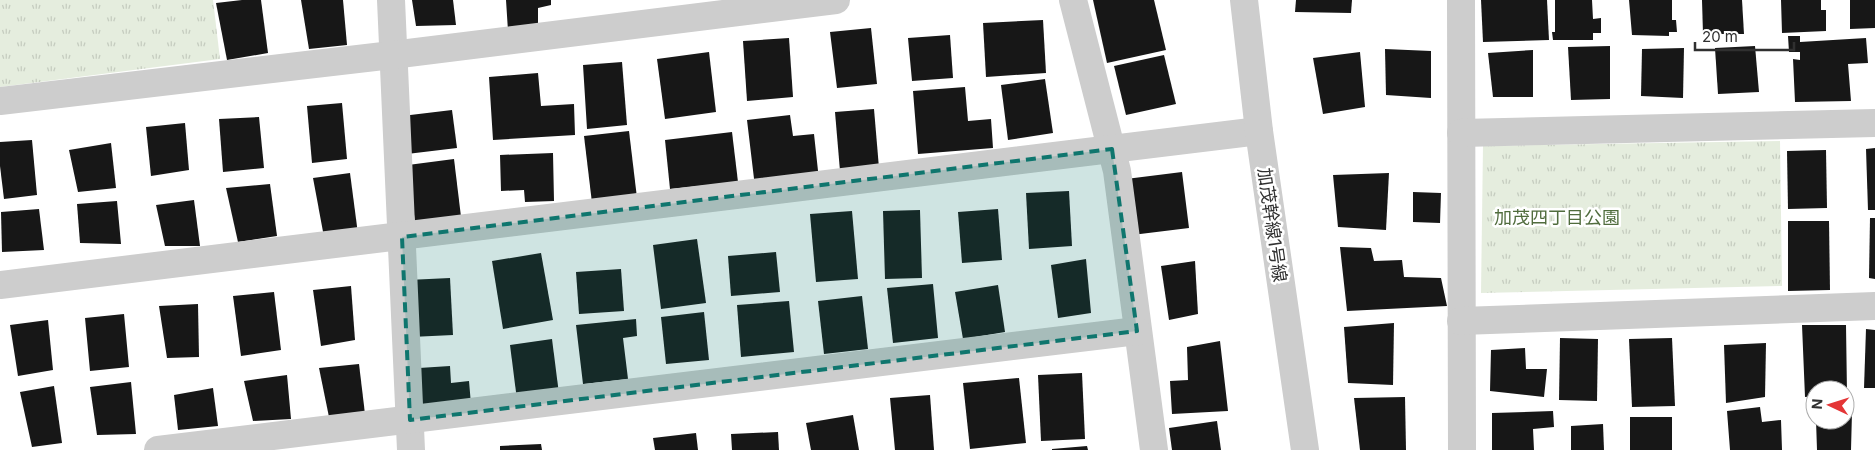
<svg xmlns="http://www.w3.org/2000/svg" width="1875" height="450" font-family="Inter,'Noto Sans JP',sans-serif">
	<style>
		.park { fill: url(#park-tufts) }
		.building { fill: #171717 }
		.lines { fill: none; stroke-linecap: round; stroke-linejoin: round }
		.minor { stroke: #cdcdcd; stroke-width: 28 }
		.tertiary { stroke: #cdcdcd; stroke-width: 28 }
		.marked { fill: #0f766e; fill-opacity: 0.2; stroke: #0f766e; stroke-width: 4; stroke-dasharray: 10 6; stroke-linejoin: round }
		.labels { text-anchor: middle; stroke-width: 5; stroke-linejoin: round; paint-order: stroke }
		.park-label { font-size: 18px; fill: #506c3d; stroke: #fff }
		.street-label { font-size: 18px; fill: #303030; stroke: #fff }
	</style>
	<defs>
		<pattern id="park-tufts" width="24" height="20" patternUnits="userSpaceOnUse" patternTransform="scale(1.25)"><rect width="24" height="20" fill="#e5edde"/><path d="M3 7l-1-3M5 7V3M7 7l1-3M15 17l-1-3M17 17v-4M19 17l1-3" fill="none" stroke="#c5ccbf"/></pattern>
	</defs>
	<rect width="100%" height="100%" fill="#fff"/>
	<g class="park">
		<polygon points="0,0 213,0 220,59 0,87"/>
		<polygon points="1780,141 1782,286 1481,293 1483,146"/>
	</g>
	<g class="building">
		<polygon points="242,0 261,0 268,53 227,60 216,3"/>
		<polygon points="301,0 343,0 347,45 309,49"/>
		<polygon points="412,0 453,0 456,25 416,26"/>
		<polygon points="506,0 551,0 551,5 538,8 538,26 508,31"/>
		<polygon points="1093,0 1154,0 1166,50 1107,63"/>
		<polygon points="1296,0 1352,0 1351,13 1295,12"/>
		<polygon points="1481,0 1547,0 1549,40 1483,42"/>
		<polygon points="1555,0 1592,0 1593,19 1601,18 1601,33 1593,33 1593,40 1553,40 1552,32 1555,32"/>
		<polygon points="1629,0 1672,0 1672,20 1676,20 1677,32 1669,32 1669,36 1632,35"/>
		<polygon points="1702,0 1742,0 1744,34 1703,34"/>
		<polygon points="1781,0 1821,0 1821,10 1826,10 1826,31 1782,33"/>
		<polygon points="1850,0 1875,0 1875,28 1850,29"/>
		<polygon points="1043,20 1046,73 986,77 983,23"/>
		<polygon points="871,28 877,84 837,88 830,32"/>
		<polygon points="950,35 953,78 912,81 908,38"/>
		<polygon points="1788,36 1800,36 1800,42 1866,38 1868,63 1848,64 1851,101 1795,102 1793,59 1800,60 1800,52 1789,52"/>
		<polygon points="789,38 793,97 747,101 743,41"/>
		<polygon points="1610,46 1610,99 1571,100 1568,47"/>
		<polygon points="1755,46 1759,92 1718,94 1715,48"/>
		<polygon points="1684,48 1683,98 1641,96 1642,49"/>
		<polygon points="1385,49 1431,51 1431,98 1386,95"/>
		<polygon points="1533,50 1533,97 1493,97 1488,53"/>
		<polygon points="709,52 716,112 665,119 657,59"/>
		<polygon points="1360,52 1365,107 1323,114 1313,58"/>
		<polygon points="1164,55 1176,104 1126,115 1114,66"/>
		<polygon points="622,62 627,125 587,129 583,65"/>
		<polygon points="538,73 541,106 574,104 575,135 493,140 489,77"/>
		<polygon points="1045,79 1053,133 1008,140 1001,85"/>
		<polygon points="965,87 968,121 991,119 993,148 918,154 913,91"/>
		<polygon points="342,103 347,159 312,163 307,106"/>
		<polygon points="874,109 879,168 840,171 835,112"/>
		<polygon points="452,110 457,148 407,154 402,116"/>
		<polygon points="790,115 793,136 814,134 819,180 755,187 747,120"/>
		<polygon points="259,117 264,168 223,172 219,119"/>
		<polygon points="185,123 189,170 151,176 146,127"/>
		<polygon points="629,131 637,198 592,203 584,136"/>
		<polygon points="732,132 738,182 670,189 665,140"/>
		<polygon points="32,140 37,195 4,199 0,166 0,142"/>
		<polygon points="111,143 116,188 78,192 69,150"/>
		<polygon points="1875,148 1875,210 1868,210 1866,149"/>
		<polygon points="1826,150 1827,208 1788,209 1787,151"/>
		<polygon points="553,153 554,201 525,202 524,190 501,191 500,155"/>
		<polygon points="454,159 462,225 416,231 408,165"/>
		<polygon points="1182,172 1189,228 1132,235 1126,179"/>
		<polygon points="350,173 358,234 324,237 313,178"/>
		<polygon points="1389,173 1386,230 1338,227 1333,175"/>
		<polygon points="270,184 277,236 238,242 226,188"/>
		<polygon points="1069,191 1072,246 1029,249 1026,193"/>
		<polygon points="1413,192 1441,193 1440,223 1413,222"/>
		<polygon points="194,200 200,246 165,246 156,205"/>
		<polygon points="117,201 121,244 80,243 77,204"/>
		<polygon points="39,209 44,250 2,252 1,212"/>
		<polygon points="998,209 1002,260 962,263 958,212"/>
		<polygon points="920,210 922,278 885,279 883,211"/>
		<polygon points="852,211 858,279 816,282 810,214"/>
		<polygon points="1870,218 1875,218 1875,279 1869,278"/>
		<polygon points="1788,221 1829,221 1830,290 1788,291"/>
		<polygon points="697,239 706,303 661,309 653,245"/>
		<polygon points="1340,247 1371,248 1374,261 1402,260 1404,277 1441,278 1447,306 1347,311"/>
		<polygon points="776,252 780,292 731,296 728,256"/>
		<polygon points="541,253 553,320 503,329 492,261"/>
		<polygon points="1086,259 1091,313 1058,318 1051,265"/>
		<polygon points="1195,261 1198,314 1169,320 1161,266"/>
		<polygon points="621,269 624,311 579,314 576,272"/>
		<polygon points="450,278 453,335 411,337 408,280"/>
		<polygon points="933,284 938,338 893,343 887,288"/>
		<polygon points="998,285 1005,332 963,339 955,292"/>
		<polygon points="351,286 355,340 321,346 313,290"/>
		<polygon points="274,292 281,350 241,356 233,296"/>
		<polygon points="862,296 868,349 824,354 818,301"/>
		<polygon points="789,301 794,352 741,357 737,305"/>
		<polygon points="198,304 199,357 167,358 159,306"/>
		<polygon points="704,312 709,360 666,364 661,317"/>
		<polygon points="124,314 129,367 90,371 85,318"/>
		<polygon points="636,319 637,336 623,338 628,379 583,384 576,325"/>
		<polygon points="48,320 53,370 18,376 10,325"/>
		<polygon points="1394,323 1393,385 1348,383 1344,327"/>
		<polygon points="1802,325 1846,325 1847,394 1845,394 1845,390 1815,390 1815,396 1805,397"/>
		<polygon points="1866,329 1875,330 1875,388 1864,388"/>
		<polygon points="1560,338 1598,339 1597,401 1559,400"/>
		<polygon points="1672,338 1675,406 1632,407 1629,339"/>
		<polygon points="552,339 559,394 517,400 510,345"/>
		<polygon points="1220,341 1228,411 1172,414 1170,381 1188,380 1187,347"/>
		<polygon points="1766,343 1765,397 1726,403 1724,345"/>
		<polygon points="1525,348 1526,369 1547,369 1544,397 1490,391 1491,350"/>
		<polygon points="359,364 365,414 329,417 319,368"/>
		<polygon points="450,366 451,383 469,381 472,416 423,420 419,368"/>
		<polygon points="1082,373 1085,439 1041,441 1038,375"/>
		<polygon points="287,375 291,419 253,421 244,381"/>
		<polygon points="1019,378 1026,443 970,449 963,383"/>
		<polygon points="131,382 136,434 97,435 90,387"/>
		<polygon points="54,386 62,443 32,447 20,392"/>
		<polygon points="213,388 218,426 178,430 174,395"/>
		<polygon points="930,395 934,450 895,450 890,398"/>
		<polygon points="1405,397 1406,450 1360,450 1354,398"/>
		<polygon points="1760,407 1762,422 1781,420 1782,450 1730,450 1727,411"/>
		<polygon points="1553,411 1554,427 1533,429 1534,450 1492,450 1492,413"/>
		<polygon points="1845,412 1852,412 1851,450 1817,450 1816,420 1845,420"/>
		<polygon points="853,415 859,450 811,450 806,423"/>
		<rect x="1630" y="417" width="42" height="33"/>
		<polygon points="1217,421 1221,450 1172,450 1169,428"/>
		<polygon points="1603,424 1604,450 1571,450 1571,426"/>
		<polygon points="778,432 779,450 732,450 731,434"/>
		<polygon points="696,433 698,450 655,450 653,438"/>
		<polygon points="541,444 542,450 500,450 500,446"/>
		<polygon points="1087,446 1088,450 1052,450 1052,449"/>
	</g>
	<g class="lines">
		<g class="minor">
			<polyline points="391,0 411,450"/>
			<polyline points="1073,0 1117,171 1154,450"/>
			<polyline points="1461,0 1462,450"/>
			<polyline points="0,101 392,55 836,0"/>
			<polyline points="1461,133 1875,123"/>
			<polyline points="0,285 1259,131"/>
			<polyline points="1461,321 1875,306"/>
			<polyline points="158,450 1137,331"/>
		</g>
		<polyline class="tertiary" points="1244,0 1259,131 1305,450"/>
	</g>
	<path class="marked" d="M1112,149L1137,331L410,420L402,237Z"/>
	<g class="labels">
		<g class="park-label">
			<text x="1557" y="224">加茂四丁目公園</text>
		</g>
		<g class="street-label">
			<text transform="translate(1272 225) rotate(82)" y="6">加茂幹線1号線</text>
		</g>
	</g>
	<g transform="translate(1830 405) rotate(274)"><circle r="24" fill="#ffffff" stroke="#acacac"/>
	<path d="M0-4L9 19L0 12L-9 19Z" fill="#e43536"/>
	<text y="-8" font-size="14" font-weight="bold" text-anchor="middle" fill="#303030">N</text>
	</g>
	<path d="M1695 42v8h99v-8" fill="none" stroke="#303030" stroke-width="2.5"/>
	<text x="1702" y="42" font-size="15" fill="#303030" stroke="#ffffff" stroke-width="4" paint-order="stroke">20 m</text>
</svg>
